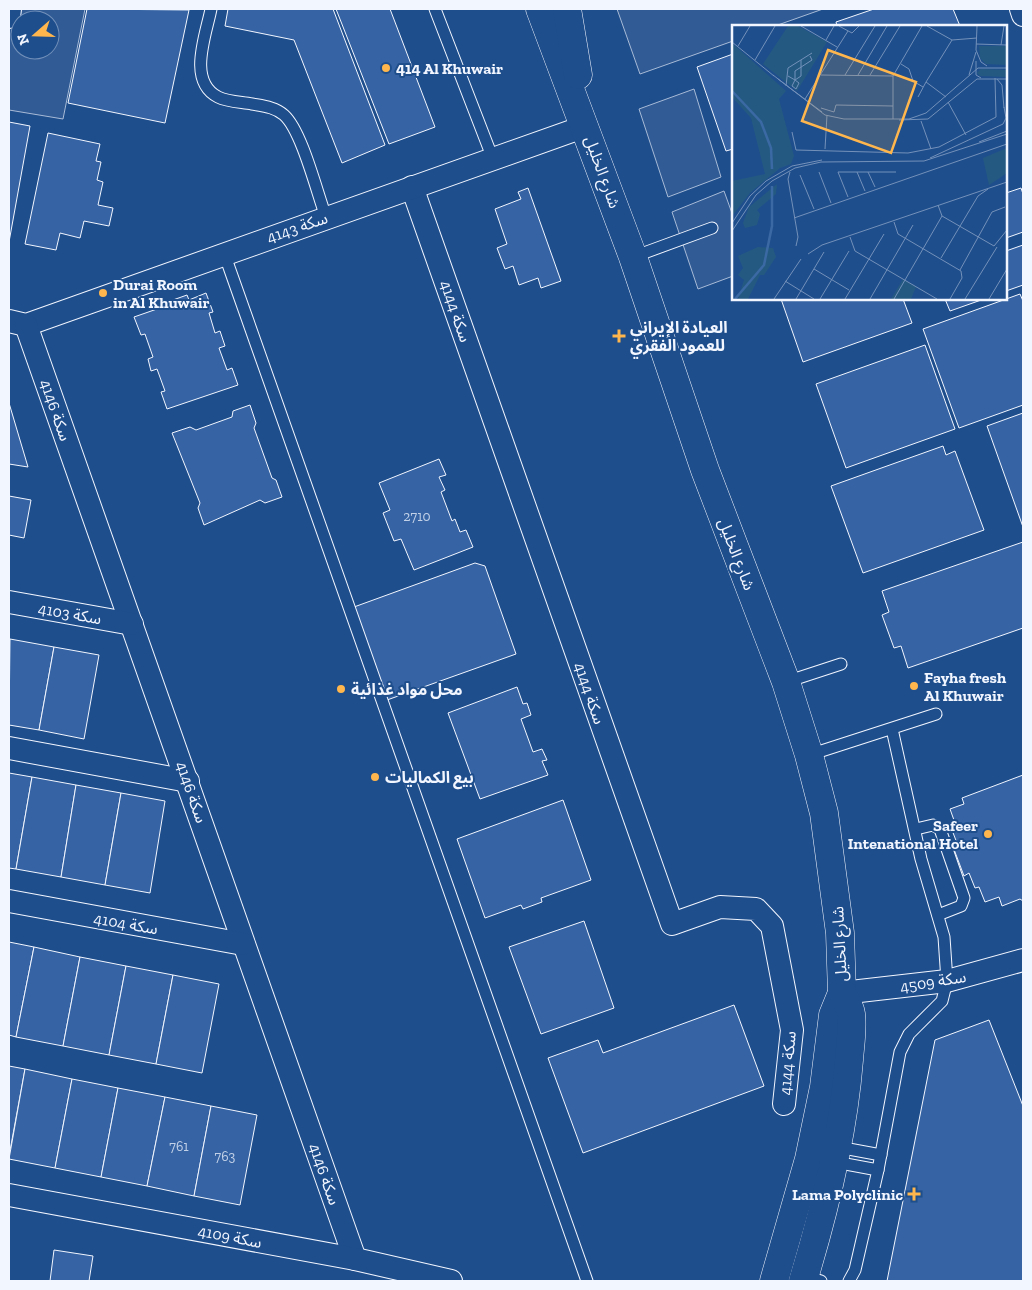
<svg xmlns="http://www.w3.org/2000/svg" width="1032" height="1290" font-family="'Zilla Slab','Noto Sans Arabic',serif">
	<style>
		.parking { fill: #305b95; stroke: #a8bbd7; fill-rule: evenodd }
		.building { fill: #3563a3; stroke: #f2f6ff }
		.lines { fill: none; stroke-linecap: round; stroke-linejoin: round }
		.lane-casing { stroke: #f2f6ff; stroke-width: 13 }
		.street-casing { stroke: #f2f6ff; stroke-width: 24 }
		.secondary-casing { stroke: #f2f6ff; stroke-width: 29 }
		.lane { stroke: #1f4e8c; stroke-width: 11 }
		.street { stroke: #1f4e8c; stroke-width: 22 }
		.secondary { stroke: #1f4e8c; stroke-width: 28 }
		.poi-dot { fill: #ffb74d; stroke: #1f4e8c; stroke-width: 2 }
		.labels { text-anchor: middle; stroke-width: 4; stroke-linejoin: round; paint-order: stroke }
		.number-label { font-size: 14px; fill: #c3d1e8 }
		.poi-label { font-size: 16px; font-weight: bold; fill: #f2f6ff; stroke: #1f4e8c; text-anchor: start }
		.street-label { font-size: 16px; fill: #f2f6ff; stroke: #1f4e8c }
		.inset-river { fill: none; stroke: #3b69a3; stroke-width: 2.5 }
		.inset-road { fill: none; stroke: #7391ba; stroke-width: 1 }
		.view { fill: #ffb74d; fill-opacity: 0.15; stroke: #ffb74d; stroke-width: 2.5 }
		.inset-edge { fill: none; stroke: #f2f6ff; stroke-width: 2.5 }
	</style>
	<rect width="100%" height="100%" fill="#1f4e8c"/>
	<g class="parking">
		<path d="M9,9H85L63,119L9,110ZM20,20H50V50H20Z"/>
		<polygon points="617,9 823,9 775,26 733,26 733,41 640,74"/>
		<polygon points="694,89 721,177 668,197 639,109"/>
		<polygon points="724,191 733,216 733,276 698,289 672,212"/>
	</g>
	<g class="building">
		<polygon points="87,9 189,10 165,123 68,103"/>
		<polygon points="228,9 333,9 385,145 342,163 294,40 225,26"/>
		<polygon points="336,9 390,9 435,127 389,144"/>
		<polygon points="874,9 953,9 960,26 837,26 836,22"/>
		<polygon points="733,54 733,149 726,151 697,67"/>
		<polygon points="9,122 30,126 9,242"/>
		<polygon points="48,133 100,144 96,161 101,162 97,180 103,182 98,205 113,208 109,226 84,221 80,238 60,233 56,250 25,244"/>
		<polygon points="528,188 561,281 541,288 538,278 519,285 513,266 505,269 497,248 507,244 495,209 521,199 518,192"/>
		<polygon points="1021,188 1023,194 1023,232 1006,238 1006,193"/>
		<polygon points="1023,245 1023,285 1006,291 1006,251"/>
		<polygon points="206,293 213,312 209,313 215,333 220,331 225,346 219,348 227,370 232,368 238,385 167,409 161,392 165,391 157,369 151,371 148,359 153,357 145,334 141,335 134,317 157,309 156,306 187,295 189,300"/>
		<polygon points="1020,294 1023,301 1023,405 959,428 923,329"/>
		<polygon points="781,299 903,299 912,323 803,362"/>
		<polygon points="945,299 984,299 950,311"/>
		<polygon points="925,345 955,429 846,468 816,384"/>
		<polygon points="9,403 28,467 9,464"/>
		<polygon points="250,405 256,423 254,428 272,478 276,480 282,497 265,503 260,500 204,525 198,508 200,503 172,433 190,427 196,430 232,417 233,411"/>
		<polygon points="1023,413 1023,527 987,426"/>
		<polygon points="943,446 946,455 955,451 984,530 863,573 831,486"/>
		<polygon points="439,459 446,475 439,477 445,490 441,492 452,521 455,519 460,532 466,530 473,547 414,570 401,539 394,541 383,513 390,510 379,483"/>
		<polygon points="9,496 31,500 24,538 9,535"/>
		<polygon points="1023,542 1023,628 908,668 901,646 894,648 882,615 889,612 882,591"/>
		<polygon points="475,563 485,566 516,654 387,700 354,607"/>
		<polygon points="10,639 54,647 39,730 9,725"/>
		<polygon points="54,647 99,655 84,739 39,730"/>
		<polygon points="517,687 523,704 527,703 531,715 521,719 533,752 542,749 547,760 542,761 548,775 480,799 448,713"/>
		<polygon points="9,773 32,777 16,869 9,868"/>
		<polygon points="1023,775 1023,901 1020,899 1002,906 999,897 985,902 979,887 975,888 969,873 964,876 952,844 957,843 950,825 955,823 950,809 964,804 962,798"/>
		<polygon points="32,777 76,785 61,877 16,869"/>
		<polygon points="76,785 121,793 105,885 61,877"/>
		<polygon points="121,793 165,801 150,893 105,885"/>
		<polygon points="563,800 591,880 541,898 542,902 523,909 521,905 485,918 457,839"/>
		<polygon points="584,921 614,1008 541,1034 509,947"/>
		<polygon points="9,942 34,947 16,1037 9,1035"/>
		<polygon points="34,947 80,957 63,1046 16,1037"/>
		<polygon points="80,957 126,966 109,1055 63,1046"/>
		<polygon points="126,966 173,975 156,1064 109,1055"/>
		<polygon points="173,975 219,984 202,1073 156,1064"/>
		<polygon points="734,1005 764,1086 583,1153 548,1058 598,1040 603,1053"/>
		<polygon points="989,1020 1023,1106 1023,1281 887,1281 935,1040"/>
		<polygon points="9,1066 25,1069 9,1156"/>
		<polygon points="25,1069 72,1079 55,1168 9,1159"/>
		<polygon points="72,1079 118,1088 101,1177 55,1168"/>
		<polygon points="118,1088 165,1097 147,1186 101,1177"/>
		<polygon points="165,1097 211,1106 194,1196 147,1186"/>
		<polygon points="211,1106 257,1115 240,1205 194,1196"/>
		<polygon points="54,1250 93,1256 89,1281 50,1281"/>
	</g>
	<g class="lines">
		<defs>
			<g id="lane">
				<path d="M211,9C206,35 187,81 218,97C228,102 241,102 252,104C263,106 275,107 284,115C302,131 317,193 326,217"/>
				<polyline points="435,9 493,159"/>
				<polyline points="224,253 587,1281"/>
				<polyline points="633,257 712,228"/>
				<polyline points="786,682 841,664"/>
				<polyline points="809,755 936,714"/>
				<polyline points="916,829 933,825 940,829 964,898 961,906 938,915"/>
				<polyline points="838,1147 881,1155"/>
				<polyline points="835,1162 878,1170"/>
				<polyline points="804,1276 821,1281"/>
				<polyline points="849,1281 855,1270 878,1170 900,1052 909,1034 942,1001 947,981 944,937 921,859 892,729"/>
			</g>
			<g id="street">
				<polyline points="1021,9 1023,15"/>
				<polyline points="9,17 10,9"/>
				<polyline points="412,187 672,924 720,907 756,909 772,926 792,1030 784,1104"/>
				<polyline points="9,321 26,325 586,126"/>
				<polyline points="26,325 355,1259"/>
				<polyline points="9,602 132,624"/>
				<polyline points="9,748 188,781"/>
				<polyline points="9,901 243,944"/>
				<polyline points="842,993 947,981 1023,960"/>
				<polyline points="9,1195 355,1259 451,1281"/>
			</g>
			<g id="secondary">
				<polyline points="540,9 633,257 705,470 786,682 809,755 824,813 840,933 842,993 833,1015 824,1087 809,1159 774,1281"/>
				<polyline points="567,9 578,75"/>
				<path d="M803,1281C825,1209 843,1136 849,1060C850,1045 853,1029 851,1014C850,1007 846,1000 842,993"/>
			</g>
		</defs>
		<use href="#lane" class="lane-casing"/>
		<use href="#street" class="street-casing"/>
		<use href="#secondary" class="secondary-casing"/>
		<use href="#lane" class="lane"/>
		<use href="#street" class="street"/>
		<use href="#secondary" class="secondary"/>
	</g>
	<g class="poi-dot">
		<circle cx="386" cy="68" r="5"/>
		<circle cx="103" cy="293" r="5"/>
		<path d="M616.5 328.5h5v5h5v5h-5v5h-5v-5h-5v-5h5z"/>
		<circle cx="914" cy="686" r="5"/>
		<circle cx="341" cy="689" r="5"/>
		<circle cx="375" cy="777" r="5"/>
		<circle cx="988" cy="834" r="5"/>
		<path d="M911.5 1186.5h5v5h5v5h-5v5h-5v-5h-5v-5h5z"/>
	</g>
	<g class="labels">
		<g class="number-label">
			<text x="417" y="521">2710</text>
			<text x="179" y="1151">761</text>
			<text x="225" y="1161">763</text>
		</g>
		<g class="poi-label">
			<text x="396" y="74">414 Al Khuwair</text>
			<text x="113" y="290">Durai Room<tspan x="113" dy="18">in Al Khuwair</tspan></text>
			<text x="630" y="333">العيادة الإيراني<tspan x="630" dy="18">للعمود الفقري</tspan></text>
			<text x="924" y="683">Fayha fresh<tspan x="924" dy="18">Al Khuwair</tspan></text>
			<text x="351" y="695">محل مواد غذائية</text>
			<text x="385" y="783">بيع الكماليات</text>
			<text x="978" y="831" text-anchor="end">Safeer<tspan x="978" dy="18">Intenational Hotel</tspan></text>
			<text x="903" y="1200" text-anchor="end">Lama Polyclinic</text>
		</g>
		<g class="street-label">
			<text transform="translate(603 172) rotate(70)" y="6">شارع الخليل</text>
			<text transform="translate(297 227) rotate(-19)" y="6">سكة 4143</text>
			<text transform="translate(456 311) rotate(71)" y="6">سكة 4144</text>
			<text transform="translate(56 410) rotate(71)" y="6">سكة 4146</text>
			<text transform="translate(737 554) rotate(69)" y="6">شارع الخليل</text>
			<text transform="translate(70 613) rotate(10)" y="6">سكة 4103</text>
			<text transform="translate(590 693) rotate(71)" y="6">سكة 4144</text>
			<text transform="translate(192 792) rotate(71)" y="6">سكة 4146</text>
			<text transform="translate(126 923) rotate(10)" y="6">سكة 4104</text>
			<text transform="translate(839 944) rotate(-93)" y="6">شارع الخليل</text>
			<text transform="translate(933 981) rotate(-9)" y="6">سكة 4509</text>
			<text transform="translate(787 1063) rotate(-85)" y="6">سكة 4144</text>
			<text transform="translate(325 1174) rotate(71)" y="6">سكة 4146</text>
			<text transform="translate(230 1236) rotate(11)" y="6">سكة 4109</text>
		</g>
	</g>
	<g transform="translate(732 25)">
		<rect width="275" height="275" fill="#1f4e8c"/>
		<path d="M56,1H66L95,17L65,66L31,39ZM0,18L54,66L47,74L62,131L59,139L48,143L18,168L0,191V156L33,149L19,93L0,72ZM247,21H275V40L254,39L248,33ZM249,44L275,45V52L248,51L245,48ZM275,123V148L257,160L251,133ZM45,159L44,169L25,185L28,189L25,200L13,203L11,198L17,182ZM26,222L41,223L44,232L32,250H28L16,274H6L12,255L6,250L11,243L6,231ZM171,254L184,262L179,274H159Z" fill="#245a82"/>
		<path class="inset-river" d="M0,66L29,97L39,123L40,144M3,274L32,240L40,201V161"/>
		<path class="inset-road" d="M69,1L105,22M107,1L120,8L127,1M195,1L220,15M245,1L244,25L249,37L255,41M94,15L102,1M0,17L42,51M244,19L275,20M269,20L272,1M6,21L18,1M23,35L43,1M244,36V50L249,53M169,39L177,44L181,56L191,62M41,50L93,90L112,94H177L194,88L246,43H275M89,50L161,51M113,50L143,1M126,50L155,1M138,50L168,1M237,50L244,27M56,51L63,55L67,58L64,64L60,61L63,55V46L80,35L78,31M46,54L90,87M265,54L270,60L272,83M63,55L69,51V35M275,58V79M54,61L56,43L80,28M186,72L194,57M214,72L194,57L220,15L245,13M73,74L116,6M216,77L234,110M89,83L102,87L104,80L161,81M161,94V51L190,1M167,95L196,94L245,54H275M189,96L199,124M60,107L64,125L176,128L207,122L264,92L263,53M247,117L275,106M93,124L95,90M198,133L271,99L274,93L272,82M58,147L56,154L66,212L64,221M87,147L99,178M125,147L133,166M136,147L143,162M68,150L82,184M116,172L106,147H164M206,180L210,191L262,221L275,205M62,193L275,119M162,197L166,209L229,246L230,253L218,274M0,198L18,171L34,156L60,141L90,135M0,206L24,170L40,156L63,143L89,137L192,136L275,109M118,212L123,226L205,274M76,229L90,220L275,157M209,233L246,171L256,164M82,244L117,265M228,245L260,187L273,182M53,256L82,274M42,274L69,234M64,274L92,227M88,274L117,226M113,274L152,209M138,274L181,200M162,274L210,191M233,274L265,222M257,274L275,244"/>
		<path class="view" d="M96,25L184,57L159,128L70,96Z"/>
		<rect width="275" height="275" class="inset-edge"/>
	</g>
	<rect width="1032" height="1290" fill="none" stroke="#f2f6ff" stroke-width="20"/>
	<g transform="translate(35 35) rotate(250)"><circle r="24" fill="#1f4e8c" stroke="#7391ba"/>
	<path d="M0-4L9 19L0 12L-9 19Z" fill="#ffb74d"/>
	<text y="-8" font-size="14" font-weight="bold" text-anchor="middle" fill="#f2f6ff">N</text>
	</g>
</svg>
